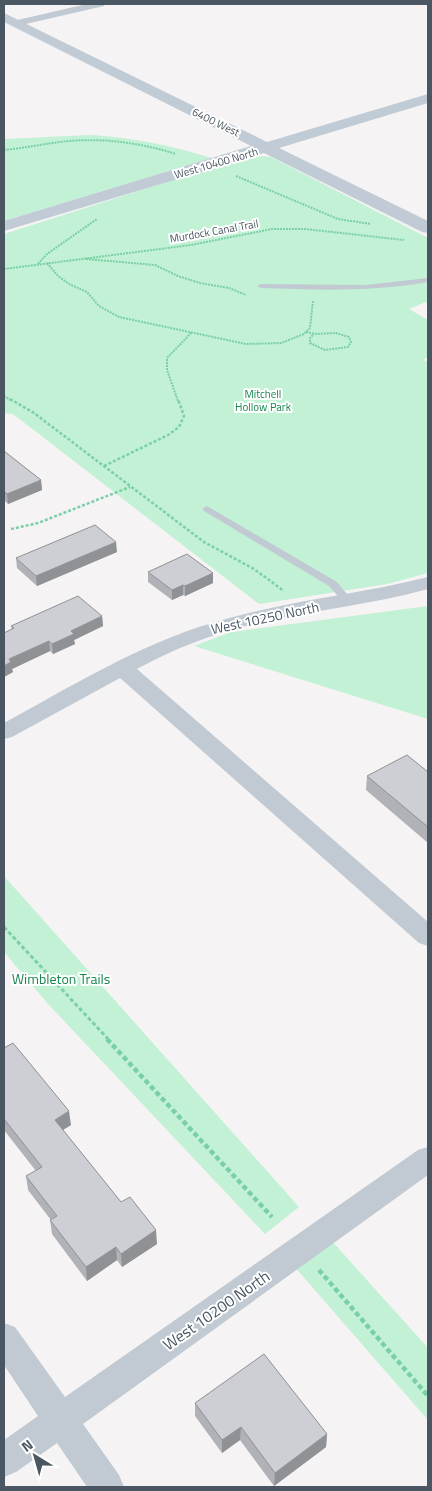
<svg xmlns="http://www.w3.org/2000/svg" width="432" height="1491" font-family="'Titillium Web',sans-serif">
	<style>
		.green { fill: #c3f1d5 }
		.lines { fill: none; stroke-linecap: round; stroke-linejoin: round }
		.path-far3 { stroke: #7ad0a6; stroke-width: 2; stroke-dasharray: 2 1; stroke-linecap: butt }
		.path-far2 { stroke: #7ad0a6; stroke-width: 2.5; stroke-dasharray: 3 2; stroke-linecap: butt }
		.path-far1 { stroke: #7ad0a6; stroke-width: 3; stroke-dasharray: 4 2.5; stroke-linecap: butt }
		.path { stroke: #7ad0a6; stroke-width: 4.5; stroke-dasharray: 5 3; stroke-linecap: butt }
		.lane { fill: #c1cad2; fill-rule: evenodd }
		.street { fill: #c1cad2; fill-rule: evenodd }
		.secondary { fill: #c1cbd6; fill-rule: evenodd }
		.wall { fill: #b0b2b7 }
		.shaded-wall { fill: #909195 }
		.building { fill: #cdcfd5; stroke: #909195 }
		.labels { text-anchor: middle; stroke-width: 4; stroke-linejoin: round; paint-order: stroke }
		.far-street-label { font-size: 11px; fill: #4a5661; stroke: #fff }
		.far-park-label { font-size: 11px; fill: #17864f; stroke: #fff }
		.street-label { font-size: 14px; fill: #4a5661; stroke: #fff }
		.park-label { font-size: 14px; fill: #17864f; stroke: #fff }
		.near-street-label { font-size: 16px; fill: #4a5661; stroke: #fff }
	</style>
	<rect width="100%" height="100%" fill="#f5f3f3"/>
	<g class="green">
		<path d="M90,135C136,138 168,145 212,158L4,221V139Z"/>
		<polygon points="251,155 271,157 428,238 428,301 409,309 428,320 428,357 423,360 428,362 428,573 387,584 259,604 13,414 4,413 4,234"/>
		<polygon points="428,606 428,719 194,646 231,632"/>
		<polygon points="4,876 299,1207 265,1234 49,1005 4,952"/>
		<polygon points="330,1239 428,1348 428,1420 293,1265"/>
	</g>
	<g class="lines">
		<g class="path-far3">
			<path d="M4,150C26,148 47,143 69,141C105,138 141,143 176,154"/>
			<polyline points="236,176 338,219 371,224"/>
			<polyline points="86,259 155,265 178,276 200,283 229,288 246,295"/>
			<polyline points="47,263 58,276 69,284 87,292 99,306 119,317 246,344 281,343 304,334 310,328 313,301"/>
			<polyline points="38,264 47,254 97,219"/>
			<polyline points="4,269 191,245 272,229 305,229 404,240"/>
			<polyline points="306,332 316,334 336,333 349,337 351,342 348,347 325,350 310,343 310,338 313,335"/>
			<polyline points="4,396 12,401"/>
			<polyline points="178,401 167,370 167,358 192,332"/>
		</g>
		<g class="path-far2">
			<polyline points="10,399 34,413 204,542 254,569 284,591"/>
			<polyline points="104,466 168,435 179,427 184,416 178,399"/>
			<polyline points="11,529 38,523 130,487"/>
		</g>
		<polyline class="path-far1" points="4,927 109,1040"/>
		<g class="path">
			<polyline points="107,1039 272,1217"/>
			<polyline points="319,1270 428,1396"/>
		</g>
		<g class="lane">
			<path d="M428,278V282C372,292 317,290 261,288L257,286L261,284L366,285Z"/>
			<polygon points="207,506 337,582 353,601 348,604 344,603 329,586 204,511 202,509"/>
		</g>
		<g class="street">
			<polygon points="87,4 105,4 104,6 17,26 12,23 13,21"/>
			<path d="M428,577V589C371,605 311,610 253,624C213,634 173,649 137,669L428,922V946L419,943L120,678L12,737L4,739V723C72,686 138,645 212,623C283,601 357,595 428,577Z"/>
			<polygon points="428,1147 428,1175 83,1424 119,1475 124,1487 87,1487 57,1443 16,1472 4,1477 4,1440 38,1416 4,1365 4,1323 15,1327 65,1397 418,1150"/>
		</g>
		<polygon class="secondary" points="4,13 267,142 428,94 428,103 279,148 428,221 428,233 422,232 264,153 4,231 4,221 251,146 4,22"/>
	</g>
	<g class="wall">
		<polygon points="4,451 41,480 42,490 8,504 4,500"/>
		<polygon points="117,552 37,586 17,568 16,558"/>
		<polygon points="148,572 213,573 213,583 185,596 183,595 172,600 148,582"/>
		<polygon points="102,616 103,626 74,640 75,644 53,654 50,651 12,669 13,672 4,677 4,633 12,629 11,626"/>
		<polygon points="428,772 428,843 366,790 367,776"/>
		<polygon points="4,1048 71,1125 63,1130 121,1202 157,1244 122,1267 117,1260 87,1281 52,1234 50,1220 51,1220 28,1190 26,1176 36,1171 4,1130"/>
		<polygon points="195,1403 327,1434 326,1447 274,1486 240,1440 222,1453 195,1416"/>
	</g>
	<g class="shaded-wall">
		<polygon points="41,480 42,490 8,504 7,494"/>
		<polygon points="116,542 117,552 37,586 36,576"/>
		<polygon points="213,573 213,583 185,596 185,586"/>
		<polygon points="183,585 183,595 172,600 172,590"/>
		<polygon points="102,616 103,626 74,640 75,644 53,654 52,644 71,631"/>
		<polygon points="49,641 50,651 12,669 13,672 4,677 4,666 9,659"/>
		<polygon points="69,1111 71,1125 56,1134 55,1120"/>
		<polygon points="156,1230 157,1244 122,1267 121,1254"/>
		<polygon points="116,1247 117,1260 87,1281 86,1267"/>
		<polygon points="241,1427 240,1440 222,1453 222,1440"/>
		<polygon points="327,1434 326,1447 274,1486 275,1473"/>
	</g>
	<g class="building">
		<polygon points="4,451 41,480 7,494 4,491"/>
		<polygon points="95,525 116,542 36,576 16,558"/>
		<polygon points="187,554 213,573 185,586 183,585 172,590 148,572"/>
		<polygon points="78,596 102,616 71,631 74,634 52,644 49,641 9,659 11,662 4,666 4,633 14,628 11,626"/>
		<polygon points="407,755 428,772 428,827 367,776"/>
		<polygon points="13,1043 69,1111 55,1120 121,1202 130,1197 156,1230 121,1254 116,1247 86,1267 50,1220 57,1216 26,1176 42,1167 4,1119 4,1048"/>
		<polygon points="264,1354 327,1434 275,1473 241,1427 222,1440 195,1403"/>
	</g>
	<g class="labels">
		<g class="far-street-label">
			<text transform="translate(216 122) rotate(26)" y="4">6400 West</text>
			<text transform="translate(216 163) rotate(-16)" y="4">West 10400 North</text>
			<text transform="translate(214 231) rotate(-10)" y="4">Murdock Canal Trail</text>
		</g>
		<g class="far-park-label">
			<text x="263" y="398">Mitchell<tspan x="263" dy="13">Hollow Park</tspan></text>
		</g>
		<g class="street-label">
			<text transform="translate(265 618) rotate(-12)" y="5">West 10250 North</text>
		</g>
		<g class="park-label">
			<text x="61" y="984">Wimbleton Trails</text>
		</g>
		<g class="near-street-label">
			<text transform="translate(216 1310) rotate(-35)" y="6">West 10200 North</text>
		</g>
	</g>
	<rect width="432" height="1491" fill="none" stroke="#4a5661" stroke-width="10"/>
	<g transform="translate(35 1456) rotate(323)" stroke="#ffffff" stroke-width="4" paint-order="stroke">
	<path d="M0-4L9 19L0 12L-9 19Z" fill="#4a5661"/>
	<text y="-8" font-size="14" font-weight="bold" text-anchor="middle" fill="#4a5661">N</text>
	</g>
</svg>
